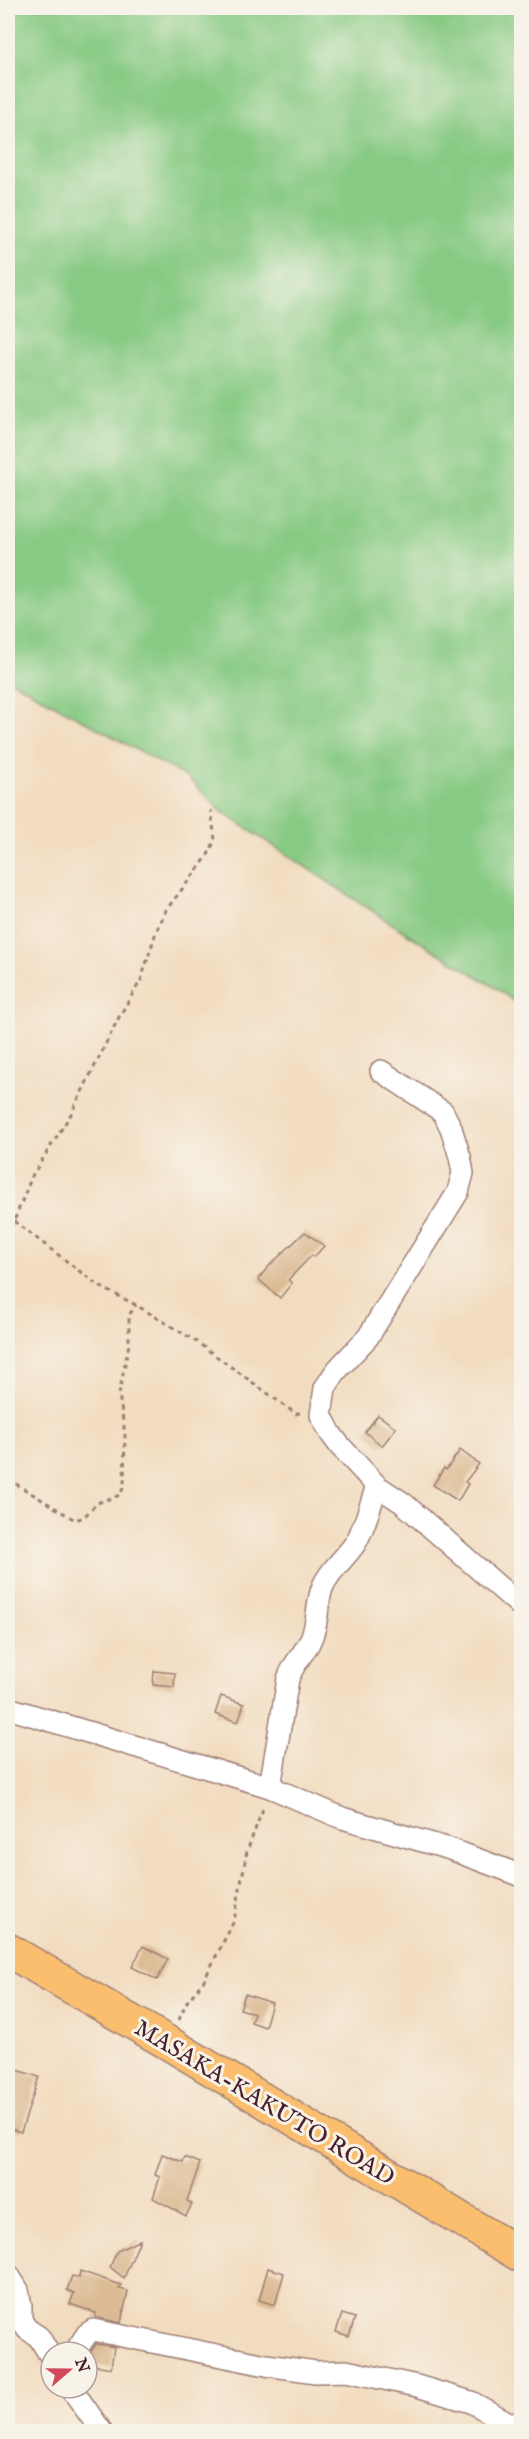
<svg xmlns="http://www.w3.org/2000/svg" width="529" height="2439" font-family="'IM FELL English',serif">
	<style>
		.green { fill: #87ca83; stroke: #687457; stroke-width: 1.5 }
		.building { fill: #dcbb94 }
		.lines { fill: none; stroke-linecap: round; stroke-linejoin: round }
		.street-casing { stroke: #9e7e75; stroke-width: 24 }
		.highway-casing { stroke: #9e7e75; stroke-width: 36 }
		.path { stroke: #9e7e75; stroke-width: 3; stroke-dasharray: 4.5 4.5; stroke-linecap: butt }
		.street { stroke: #fff; stroke-width: 21 }
		.highway { stroke: #fabe6e; stroke-width: 33 }
		.labels { text-anchor: middle; stroke-width: 6; stroke-linejoin: round; paint-order: stroke }
		.street-label { font-size: 24px; fill: #4a1f2b; stroke: #f7f3e8 }
	</style>
	<rect width="100%" height="100%" fill="#f7f3e8"/>
	<filter id="ink" filterUnits="userSpaceOnUse"><feTurbulence type="fractalNoise" baseFrequency=".0167" numOctaves="2"/><feDisplacementMap in="SourceGraphic" scale="12" xChannelSelector="R" yChannelSelector="G"/><feConvolveMatrix kernelMatrix="1 2 1 2 8 2 1 2 1" color-interpolation-filters="sRGB"/></filter>
	<filter id="wash" filterUnits="userSpaceOnUse"><feTurbulence type="fractalNoise" baseFrequency=".008" numOctaves="4" result="noise"/><feDisplacementMap in="SourceGraphic" scale="24" xChannelSelector="R" yChannelSelector="G"/><feGaussianBlur stdDeviation="1.35" result="paint"/><feColorMatrix in="noise" values="0 0 0 0 0 0 0 0 0 0 0 0 0 0 0 0 0 1.4 0 .05"/><feComposite in="paint" operator="in"/></filter>
	<g filter="url(#wash)">
		<rect width="100%" height="100%" fill="#f2dcbf"/>
		<polygon class="green" points="8,8 521,8 521,1007 496,988 406,933 222,812 188,778 8,679"/>
		<g id="blocks">
			<g class="building">
				<polygon points="305,1232 324,1246 314,1257 312,1255 288,1280 292,1283 280,1298 258,1279 270,1265"/>
				<polygon points="378,1415 396,1428 382,1446 365,1432"/>
				<polygon points="460,1450 479,1464 465,1482 468,1484 458,1501 433,1485 444,1468 446,1470"/>
				<polygon points="154,1671 175,1673 174,1687 153,1685"/>
				<polygon points="221,1696 244,1704 238,1722 215,1714"/>
				<polygon points="143,1946 168,1959 157,1980 132,1967"/>
				<polygon points="245,1994 272,2003 265,2027 251,2022 254,2013 240,2009"/>
				<polygon points="8,2067 39,2077 21,2132 8,2128"/>
				<polygon points="162,2154 183,2162 185,2157 200,2163 187,2201 192,2204 186,2216 153,2198 160,2177 155,2175"/>
				<polygon points="140,2240 124,2278 110,2267 117,2251"/>
				<polygon points="268,2268 284,2273 275,2305 259,2300"/>
				<polygon points="80,2271 121,2285 119,2289 128,2291 121,2323 95,2317 96,2313 70,2304 74,2293 67,2290 72,2276 79,2278"/>
				<polygon points="342,2314 355,2318 349,2336 336,2332"/>
				<polygon points="96,2344 114,2347 111,2368 88,2364 90,2353"/>
			</g>
		</g>
	</g>
	<g filter="url(#ink)">
		<use href="#blocks" fill-opacity="0" stroke="#9e7e75" stroke-width="1.5"/>
		<g class="lines">
			<defs>
				<g id="street">
					<polyline points="381,1071 443,1112 451,1128 460,1157 463,1173 458,1192 368,1337 336,1371 325,1388 321,1415 331,1434 340,1446 377,1486 403,1503 522,1607"/>
					<polyline points="8,1708 270,1787 342,1818 450,1849 522,1876"/>
					<path d="M270,1787L288,1679C293,1664 302,1656 309,1643C320,1622 315,1605 323,1586C330,1569 347,1557 356,1542C365,1527 371,1502 377,1486"/>
					<polyline points="8,2274 18,2290 21,2306 21,2320 27,2329 39,2337 51,2357"/>
					<polyline points="75,2352 87,2334 93,2330 266,2365 316,2372 346,2371 417,2386 471,2402 507,2422 522,2426"/>
					<polyline points="71,2388 102,2432"/>
				</g>
				<polyline id="highway" points="8,1950 170,2044 522,2256"/>
			</defs>
			<use href="#street" class="street-casing"/>
			<use href="#highway" class="highway-casing"/>
			<g class="path">
				<polyline points="14,1221 99,1286 136,1305 194,1340 296,1414 302,1412"/>
				<polyline points="8,1236 32,1176 71,1114 119,1017 141,980 156,932 166,910 207,857 215,840 211,810"/>
				<polyline points="8,1479 75,1520 84,1517 97,1503 120,1495 124,1486 125,1434 119,1394 129,1344 129,1315 136,1305"/>
				<polyline points="179,2020 186,2003 203,1982 234,1921 247,1851 264,1806"/>
			</g>
			<use href="#street" class="street"/>
			<use href="#highway" class="highway"/>
		</g>
	</g>
	<g class="labels">
		<g class="street-label">
			<text transform="translate(265 2102) rotate(31)" y="8">MASAKA-KAKUTO ROAD</text>
		</g>
	</g>
	<rect width="529" height="2439" fill="none" stroke="#f7f3e8" stroke-width="30"/>
	<g transform="translate(69 2370) rotate(70)"><circle r="28" fill="#f7f3e8" stroke="#b29e9c" stroke-width="1.5"/>
	<path d="M0-4.5L10 22L0 15L-10 22Z" fill="#d1495b"/>
	<text y="-9" font-size="16" font-weight="bold" text-anchor="middle" fill="#4a1f2b">N</text>
	</g>
</svg>
